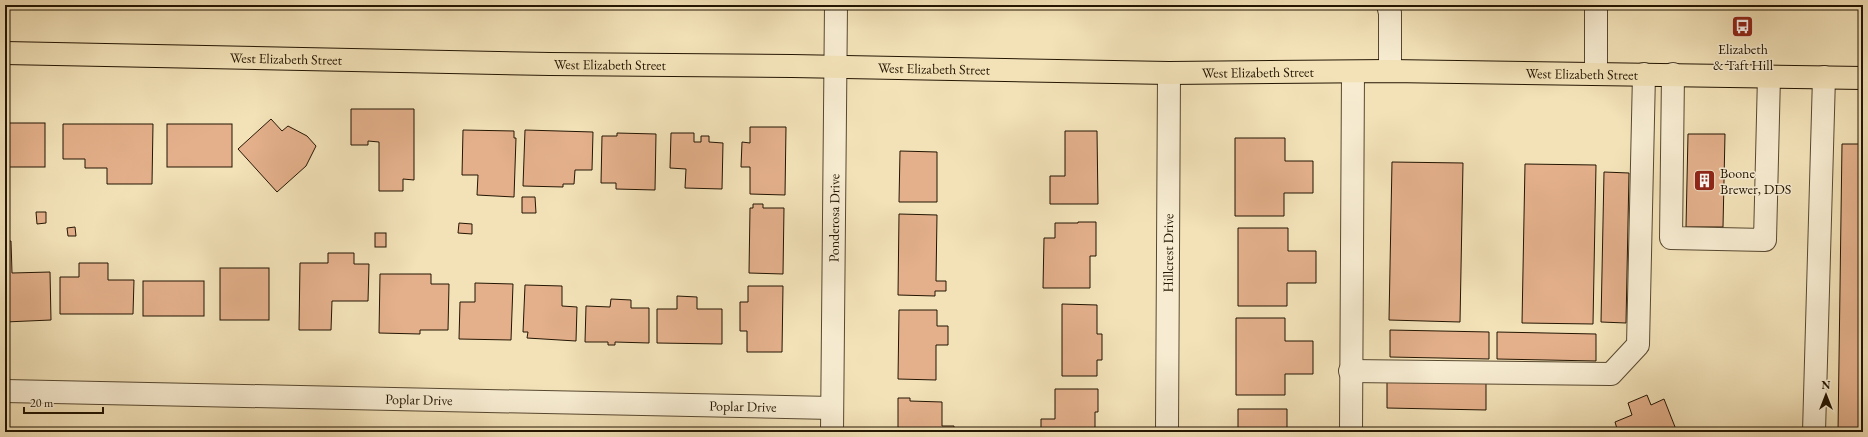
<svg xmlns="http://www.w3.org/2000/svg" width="1868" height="437" font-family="'EB Garamond',serif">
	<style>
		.building { fill: #e3b08b; stroke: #231502 }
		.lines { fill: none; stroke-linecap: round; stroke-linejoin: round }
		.minor-casing { stroke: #574830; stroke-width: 24 }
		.major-casing { stroke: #231502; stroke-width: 24 }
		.minor { stroke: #f7ecd1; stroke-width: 22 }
		.major { stroke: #f3e2b8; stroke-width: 22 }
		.labels { text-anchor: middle; stroke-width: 3; stroke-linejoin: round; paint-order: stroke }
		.poi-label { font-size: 14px; fill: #231502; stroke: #f7ecd1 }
		.street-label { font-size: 14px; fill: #231502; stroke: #f7ecd1 }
	</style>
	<rect width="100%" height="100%" fill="#f3e2b8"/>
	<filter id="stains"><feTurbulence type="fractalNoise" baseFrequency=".005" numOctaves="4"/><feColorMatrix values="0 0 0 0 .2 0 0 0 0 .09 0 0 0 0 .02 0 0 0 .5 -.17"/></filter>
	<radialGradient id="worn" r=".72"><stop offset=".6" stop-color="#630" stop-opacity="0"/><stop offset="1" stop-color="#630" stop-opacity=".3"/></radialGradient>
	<g class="building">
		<polygon points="351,109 414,109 414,180 403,179 403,191 379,191 379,142 368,141 368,145 351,145"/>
		<polygon points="271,119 282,131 288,126 307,136 316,146 306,166 277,192 238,149"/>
		<rect x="5" y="123" width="40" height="44"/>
		<polygon points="63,124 153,124 152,184 107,184 107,168 85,168 85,159 63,159"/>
		<rect x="167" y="124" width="65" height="43"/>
		<polygon points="750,127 786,127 785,195 750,194 750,167 741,167 742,142 750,143"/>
		<polygon points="463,130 514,131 514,138 516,138 514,197 477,195 478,175 462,175"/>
		<polygon points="525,130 593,132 592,170 575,170 574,184 563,184 563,187 523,186"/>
		<polygon points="1065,131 1097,131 1098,204 1050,204 1050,176 1065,176"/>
		<polygon points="617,133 656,134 655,190 616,189 616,183 601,183 602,136 617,136"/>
		<polygon points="671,133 694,133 694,142 701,142 701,136 709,136 709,142 723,143 722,189 685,188 686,169 670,168"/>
		<polygon points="1688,134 1725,134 1723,227 1686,227"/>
		<polygon points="1235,138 1285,138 1285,161 1313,161 1313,193 1284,193 1284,216 1235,216"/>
		<polygon points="1842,144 1863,144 1863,432 1838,432"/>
		<polygon points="900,151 937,152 937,202 899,202"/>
		<polygon points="1392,162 1463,163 1460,322 1389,320"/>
		<polygon points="1525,164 1596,165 1593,324 1522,323"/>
		<polygon points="1604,172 1629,173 1626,323 1601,322"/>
		<polygon points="522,197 535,197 536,213 522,213"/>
		<polygon points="753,204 763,204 763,208 784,208 783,274 749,273 750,208 753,208"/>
		<polygon points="36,212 46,212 46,223 37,224"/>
		<polygon points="899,214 937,215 936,281 946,281 946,291 935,291 935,296 898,295"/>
		<polygon points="1078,222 1096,222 1096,256 1090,256 1090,288 1043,288 1044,238 1055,238 1055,223 1078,223"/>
		<polygon points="459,223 472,224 472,234 458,233"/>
		<polygon points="75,227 76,236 68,236 67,228"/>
		<polygon points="1238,228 1288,228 1288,251 1316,251 1316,283 1287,283 1287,306 1238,306"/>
		<rect x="375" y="233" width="11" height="14"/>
		<polygon points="5,241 11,241 12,273 50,272 51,320 5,322"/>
		<polygon points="328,253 354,253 354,264 369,264 368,301 332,301 331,330 299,330 300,263 328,263"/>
		<polygon points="79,263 108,263 108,280 134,280 133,314 60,314 60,277 79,277"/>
		<rect x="220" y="268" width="49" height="52"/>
		<polygon points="380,274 431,274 431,284 449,284 448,330 420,330 420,334 379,333"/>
		<rect x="143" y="281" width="61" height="35"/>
		<polygon points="475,283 513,284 511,340 459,339 460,302 475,302"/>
		<polygon points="525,285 562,286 562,306 577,307 576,341 527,338 528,332 523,332"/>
		<polygon points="748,286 783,286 782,352 747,352 747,331 740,331 740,302 748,302"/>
		<polygon points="677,296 697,297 697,309 722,309 722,344 657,343 657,309 677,309"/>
		<polygon points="611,299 631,300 631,308 649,308 649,343 615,342 615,345 608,345 608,342 585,342 586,306 610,307"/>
		<polygon points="1062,304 1097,305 1097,334 1102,334 1102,360 1097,360 1097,376 1062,376"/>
		<polygon points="899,310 937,310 937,326 948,326 948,345 936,345 936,380 898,379"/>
		<polygon points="1236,318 1285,318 1285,341 1313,341 1313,374 1285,374 1285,395 1236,395"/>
		<polygon points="1390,330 1489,332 1489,359 1390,357"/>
		<polygon points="1497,332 1596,334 1596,361 1497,359"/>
		<polygon points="1387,381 1486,383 1486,410 1387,408"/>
		<polygon points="1055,389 1098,389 1098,412 1095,412 1095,432 1041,432 1041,419 1055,419"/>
		<polygon points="1647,395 1651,405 1664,399 1677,432 1618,432 1615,422 1632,415 1628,403"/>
		<polygon points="898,398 910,398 910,401 942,402 942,426 954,426 954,432 898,432"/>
		<polygon points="1238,409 1287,409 1287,432 1315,432 1238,432"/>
	</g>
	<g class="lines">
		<defs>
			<g id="minor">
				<polyline points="1388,5 1390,13 1390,71"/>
				<polyline points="1596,73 1596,5"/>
				<polyline points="1673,74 1671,238 1765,240 1769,76"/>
				<polyline points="1350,371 1611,374 1638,345 1644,74"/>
				<path id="s1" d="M5,391L832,408"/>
				<path id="s2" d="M832,432L836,5"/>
				<path id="s3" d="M1167,432L1169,73"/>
				<polyline points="1351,432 1353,72"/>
				<polyline points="1814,432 1824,77"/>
			</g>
			<g id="major">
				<path id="s4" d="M5,53L550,64L792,66L1169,73L1390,71L1863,78"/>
			</g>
		</defs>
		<use href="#minor" class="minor-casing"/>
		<use href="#major" class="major-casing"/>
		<use href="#minor" class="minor"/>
		<use href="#major" class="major"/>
	</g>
	<defs>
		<symbol id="bus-square" viewBox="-11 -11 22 22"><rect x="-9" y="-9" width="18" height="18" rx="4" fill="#8f2418" stroke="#f7ecd1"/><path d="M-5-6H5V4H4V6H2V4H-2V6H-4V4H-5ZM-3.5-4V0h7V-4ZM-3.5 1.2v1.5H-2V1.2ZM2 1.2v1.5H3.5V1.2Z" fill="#fff"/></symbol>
		<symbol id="building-square" viewBox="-11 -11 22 22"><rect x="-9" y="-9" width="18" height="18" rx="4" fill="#8f2418" stroke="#f7ecd1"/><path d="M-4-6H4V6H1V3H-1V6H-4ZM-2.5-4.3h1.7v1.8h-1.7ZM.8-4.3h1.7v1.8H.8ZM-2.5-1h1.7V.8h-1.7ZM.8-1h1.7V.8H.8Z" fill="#fff"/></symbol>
	</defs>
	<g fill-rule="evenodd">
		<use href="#bus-square" x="1730" y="14" width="25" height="25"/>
		<use href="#building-square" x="1692" y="168" width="25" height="25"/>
	</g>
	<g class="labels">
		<g class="poi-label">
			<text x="1743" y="54">Elizabeth<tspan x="1743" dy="16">&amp; Taft Hill</tspan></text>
			<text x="1720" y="178" text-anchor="start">Boone<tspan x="1720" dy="16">Brewer, DDS</tspan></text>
		</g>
		<g class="street-label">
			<text dy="5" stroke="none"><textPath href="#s4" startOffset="281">West Elizabeth Street</textPath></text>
			<text dy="5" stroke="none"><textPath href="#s4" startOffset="605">West Elizabeth Street</textPath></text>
			<text dy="5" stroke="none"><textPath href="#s4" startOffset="929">West Elizabeth Street</textPath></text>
			<text dy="5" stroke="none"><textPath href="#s4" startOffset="1253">West Elizabeth Street</textPath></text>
			<text dy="5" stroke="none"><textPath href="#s4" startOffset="1577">West Elizabeth Street</textPath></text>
			<text dy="5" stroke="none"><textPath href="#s2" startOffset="214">Ponderosa Drive</textPath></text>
			<text dy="5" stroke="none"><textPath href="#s3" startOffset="179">Hillcrest Drive</textPath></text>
			<text dy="5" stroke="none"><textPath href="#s1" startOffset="414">Poplar Drive</textPath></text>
			<text dy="5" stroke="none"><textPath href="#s1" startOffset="738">Poplar Drive</textPath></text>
		</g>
	</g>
	<rect width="1868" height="437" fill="none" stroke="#f3e2b8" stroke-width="20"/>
	<rect x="6" y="6" width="1856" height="425" fill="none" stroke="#231502" stroke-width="2"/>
	<rect x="10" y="10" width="1848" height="417" fill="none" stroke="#231502"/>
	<g transform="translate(1826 395)" stroke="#f7ecd1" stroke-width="3" paint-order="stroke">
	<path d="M0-3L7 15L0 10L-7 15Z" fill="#231502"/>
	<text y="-6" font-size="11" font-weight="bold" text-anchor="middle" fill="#231502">N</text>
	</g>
	<path d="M24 407v6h79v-6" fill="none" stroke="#231502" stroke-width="2"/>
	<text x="30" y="407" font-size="12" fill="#231502" stroke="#f7ecd1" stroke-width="3" paint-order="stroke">20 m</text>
	<rect width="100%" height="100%" filter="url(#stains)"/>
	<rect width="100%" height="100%" fill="url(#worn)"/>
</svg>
